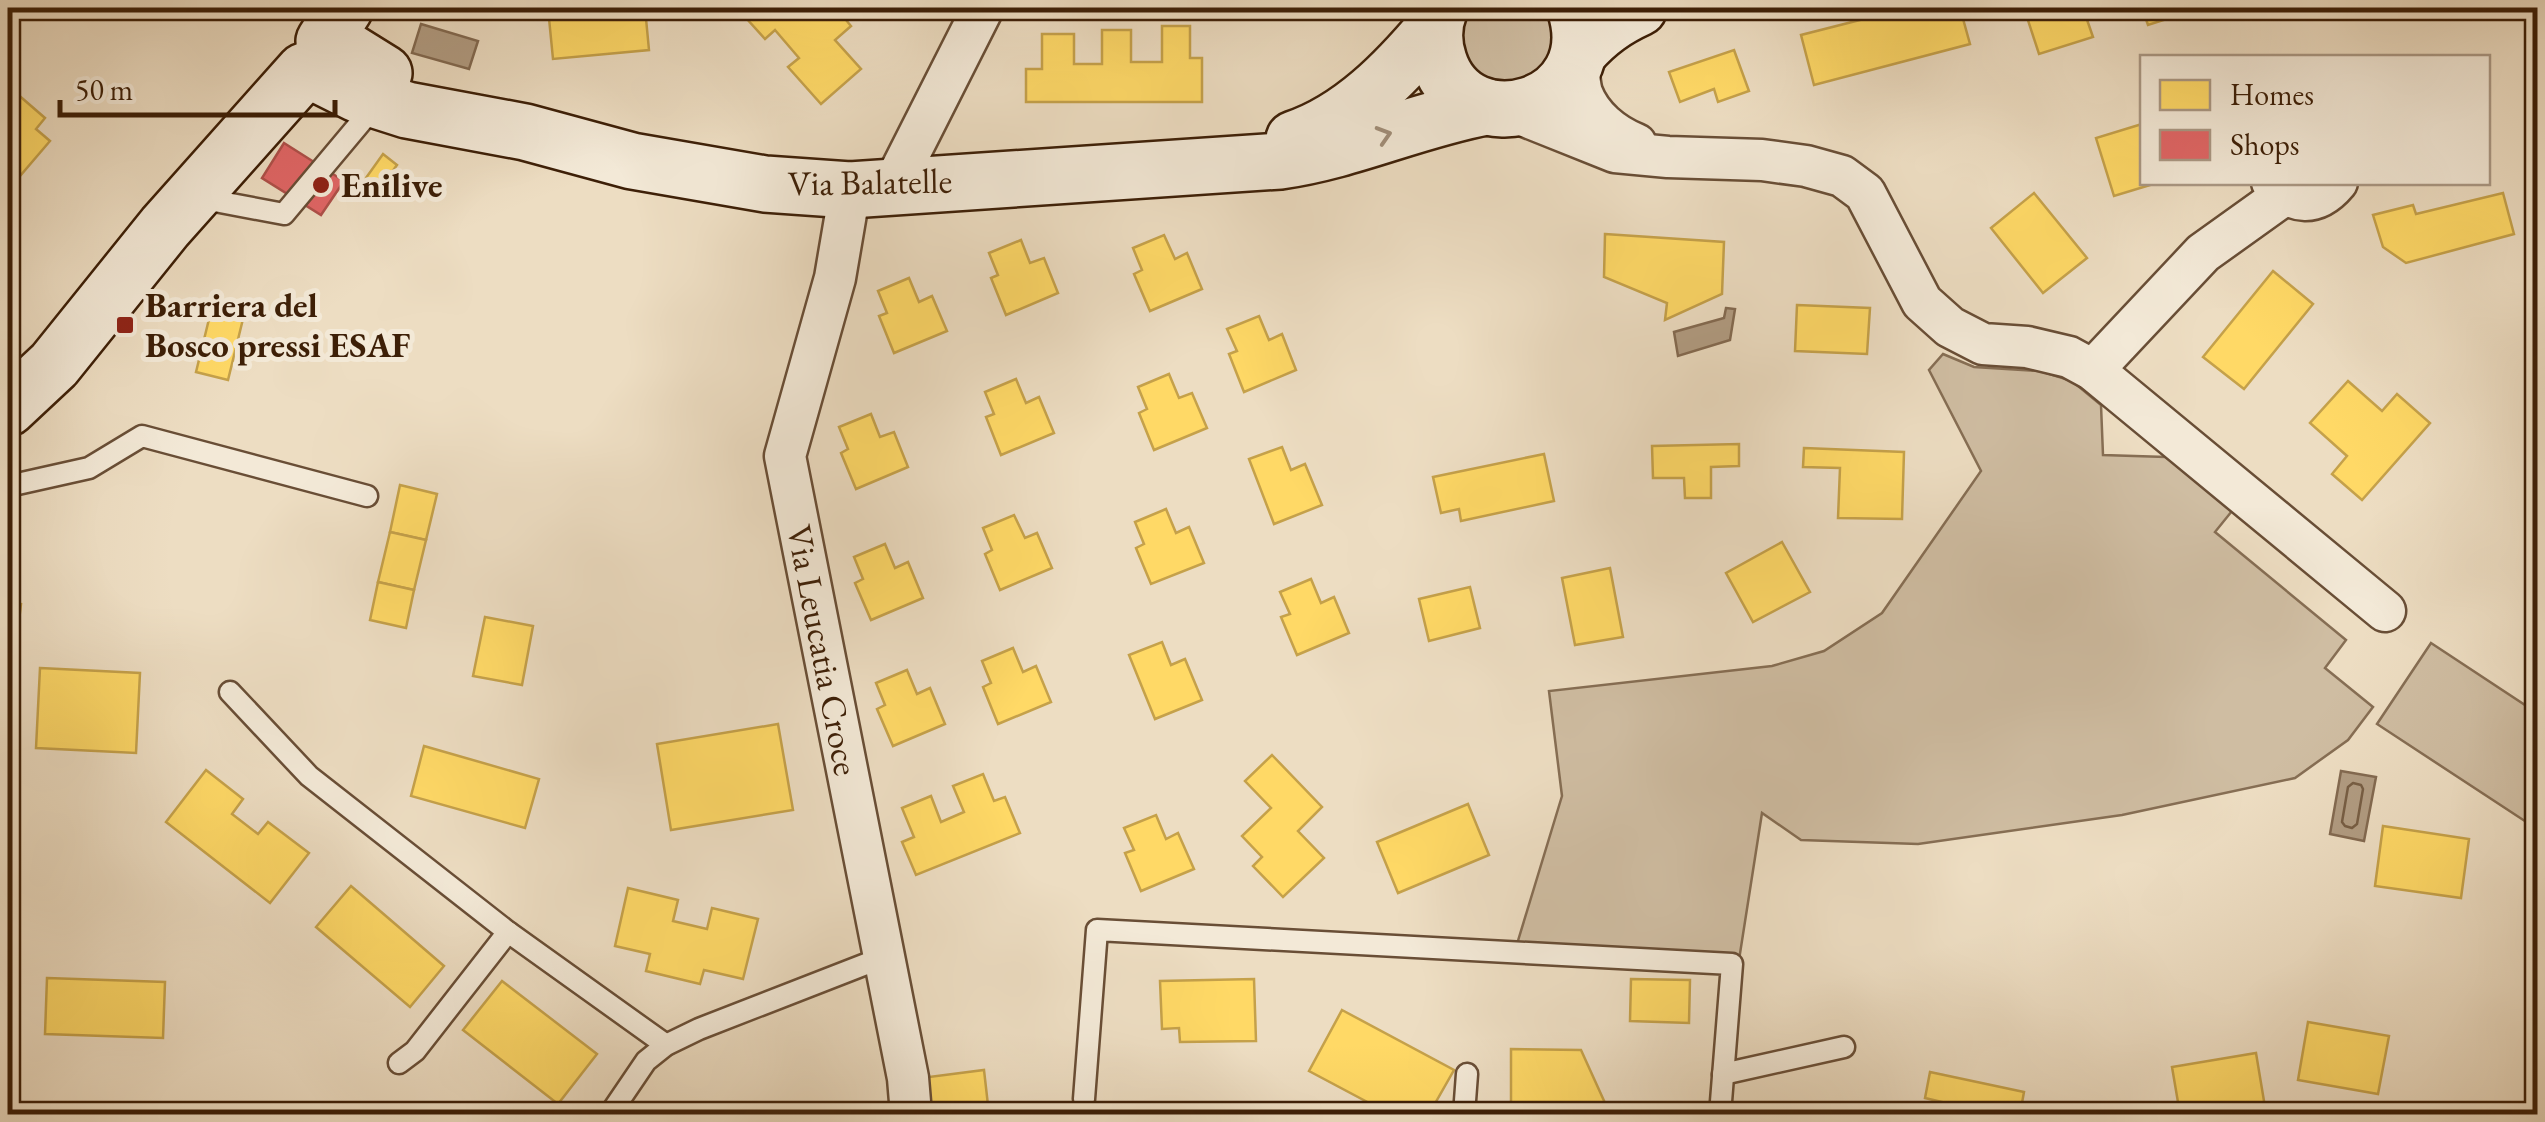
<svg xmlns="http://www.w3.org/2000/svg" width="2545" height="1122" font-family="'EB Garamond',serif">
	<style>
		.green { fill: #cfbda2; stroke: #866e54; stroke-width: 2.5 }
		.water { fill: #b19c82; stroke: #836a51; stroke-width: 2.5 }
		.homes { fill: #ffd966; stroke: #c5a14a; stroke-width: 2.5 }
		.shops { fill: #e06666; stroke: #af514a; stroke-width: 2.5 }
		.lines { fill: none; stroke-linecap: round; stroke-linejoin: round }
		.shore { stroke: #775e44; stroke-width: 2.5 }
		.service-casing { stroke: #694e36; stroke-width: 25 }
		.minor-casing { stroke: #694e36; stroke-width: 45 }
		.secondary-casing { stroke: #3d1f07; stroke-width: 60 }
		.service { stroke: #f3e9d7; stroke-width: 20 }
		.minor { stroke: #f3e9d7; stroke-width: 40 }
		.secondary { stroke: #f3e9d7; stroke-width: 55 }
		.oneway { stroke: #a18e79 }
		.poi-dot { fill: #8f2418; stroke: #f3e9d7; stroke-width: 4 }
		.labels { text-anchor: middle; stroke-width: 10; stroke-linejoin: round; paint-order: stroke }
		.street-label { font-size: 35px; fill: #3d1f07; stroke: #f3e9d7 }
		.poi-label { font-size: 35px; font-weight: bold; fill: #3d1f07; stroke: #f3e9d7; text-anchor: start }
	</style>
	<rect width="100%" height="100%" fill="#edddc2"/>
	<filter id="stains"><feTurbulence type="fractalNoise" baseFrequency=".002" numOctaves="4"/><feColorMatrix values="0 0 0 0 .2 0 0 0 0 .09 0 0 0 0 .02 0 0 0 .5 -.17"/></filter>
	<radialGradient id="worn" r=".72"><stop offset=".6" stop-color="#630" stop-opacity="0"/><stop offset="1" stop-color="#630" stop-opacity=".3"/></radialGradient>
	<g class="green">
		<polygon points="1466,8 1555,8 1564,32 1540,80 1488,83 1462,57 1460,21"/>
		<polygon points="1943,354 1974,367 2040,371 2072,381 2101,405 2103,455 2166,457 2232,511 2215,532 2346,640 2325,668 2373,707 2348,740 2295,778 2122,815 1918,844 1801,840 1762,813 1739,960 1517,944 1562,796 1549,691 1772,666 1824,651 1882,613 1981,471 1929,370"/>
		<polygon points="2431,643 2537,713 2537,829 2377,724"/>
	</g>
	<g class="water">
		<polygon points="421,24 478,41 469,69 412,53"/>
		<polygon points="1726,308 1735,309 1730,340 1678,356 1674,332 1724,318"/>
		<polygon points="2341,771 2376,777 2364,841 2330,834"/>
	</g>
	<g class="homes">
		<polygon points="548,8 645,8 649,50 553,59"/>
		<polygon points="737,8 836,8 851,26 835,40 861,69 821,104 788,67 799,58 775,30 765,39"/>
		<polygon points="1907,8 1960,8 1970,44 1814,85 1801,35"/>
		<polygon points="2024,8 2083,8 2093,37 2039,54"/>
		<polygon points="2142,8 2198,8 2198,9 2148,25"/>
		<polygon points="1162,26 1190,26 1190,58 1202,58 1202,102 1026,102 1026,69 1042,69 1042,34 1074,34 1074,64 1102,64 1102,30 1131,30 1131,62 1162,62"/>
		<polygon points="1734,50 1749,91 1718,102 1714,89 1680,102 1669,72"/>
		<polygon points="15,92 45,118 36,129 50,141 8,190 8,100"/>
		<polygon points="2142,124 2142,182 2160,182 2114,196 2096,138"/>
		<polygon points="383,154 397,165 373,198 358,189"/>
		<polygon points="2034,193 2087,258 2043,293 1991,228"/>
		<polygon points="2503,193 2514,234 2406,263 2383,247 2373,215 2413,205 2416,214"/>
		<polygon points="1605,234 1724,242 1722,294 1665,320 1667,303 1604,277"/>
		<polygon points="1164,235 1175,259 1187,253 1202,289 1150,311 1134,274 1142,270 1133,248"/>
		<polygon points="1021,240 1030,263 1044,258 1058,293 1006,315 991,278 998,275 989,253"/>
		<polygon points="2273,271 2313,304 2244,389 2203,357"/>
		<polygon points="909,278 919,302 932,296 947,331 894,353 879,316 887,313 878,291"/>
		<polygon points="1797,305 1870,308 1867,354 1795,351"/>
		<polygon points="211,311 243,319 228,380 196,372"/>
		<polygon points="1259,316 1269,340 1282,334 1296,370 1244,392 1229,354 1237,351 1227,329"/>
		<polygon points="1169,374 1179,398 1192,393 1207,428 1154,450 1139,413 1147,409 1138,387"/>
		<polygon points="1016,379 1026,403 1039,397 1054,433 1001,455 986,417 994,414 985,392"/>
		<polygon points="2348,381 2382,411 2397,394 2430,423 2362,500 2332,474 2347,456 2310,423"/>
		<polygon points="871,414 880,437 894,432 908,467 856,489 841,453 848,449 839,427"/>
		<polygon points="1739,444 1739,466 1711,467 1711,498 1685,498 1684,478 1653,478 1652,446"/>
		<polygon points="1282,447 1291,470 1305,464 1322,505 1274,524 1249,459"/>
		<polygon points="1804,448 1904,452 1902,519 1838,518 1840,468 1803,467"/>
		<polygon points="1544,454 1554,501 1461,521 1459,509 1441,513 1433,477"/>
		<polygon points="400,485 437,494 426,540 390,532"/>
		<polygon points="1166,509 1176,533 1189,527 1204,563 1151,584 1136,548 1144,544 1135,522"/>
		<polygon points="1014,515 1025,538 1037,533 1052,568 1000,590 985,554 992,550 983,528"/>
		<polygon points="390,532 426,540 414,590 378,582"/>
		<polygon points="1782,542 1810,592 1753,622 1726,573"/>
		<polygon points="885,544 895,568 908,562 923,598 871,620 855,583 863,579 854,557"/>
		<polygon points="1610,568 1623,637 1575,645 1562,578"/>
		<polygon points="1311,579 1321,603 1334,597 1349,633 1297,655 1281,617 1290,614 1280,592"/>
		<polygon points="378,582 414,590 406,628 370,620"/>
		<polygon points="1470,587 1480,628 1429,641 1419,599"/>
		<polygon points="8,602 21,604 18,629 8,627"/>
		<polygon points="485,617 533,626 522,685 473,676"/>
		<polygon points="1162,642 1171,665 1185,659 1202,700 1155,719 1129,655"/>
		<polygon points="1013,648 1023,672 1036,666 1051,702 998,724 983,687 991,683 982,661"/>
		<polygon points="40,668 140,673 136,753 36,748"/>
		<polygon points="907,670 917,694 930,688 945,724 893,746 877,709 885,705 876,683"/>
		<polygon points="778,724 793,810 671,830 657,744"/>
		<polygon points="424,746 539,779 525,828 411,796"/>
		<polygon points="1272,755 1322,807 1298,831 1324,858 1283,897 1253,866 1262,857 1242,836 1271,808 1245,781"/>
		<polygon points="206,770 243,799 232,814 258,834 268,822 309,853 270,903 166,822"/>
		<polygon points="983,774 994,801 1005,797 1020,833 916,875 902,842 914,837 902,808 931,796 941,822 964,812 953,786"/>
		<polygon points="1468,804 1489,855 1398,893 1377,842"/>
		<polygon points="1156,815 1166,839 1178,833 1194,869 1141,891 1125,853 1134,850 1124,828"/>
		<polygon points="2383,826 2469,839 2461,898 2375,886"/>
		<polygon points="351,886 444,966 410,1007 316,927"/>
		<polygon points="628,888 678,900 673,921 707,929 712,908 758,919 743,979 704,970 700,984 646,971 650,954 615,946"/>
		<polygon points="47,978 165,982 163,1038 45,1034"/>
		<polygon points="1254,979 1256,1041 1180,1042 1179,1028 1162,1029 1160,981"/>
		<polygon points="1631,979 1690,980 1689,1023 1630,1021"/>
		<polygon points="502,981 597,1054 558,1104 463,1030"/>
		<polygon points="1342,1010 1454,1070 1429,1114 1390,1114 1309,1071"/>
		<polygon points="2308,1022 2389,1036 2378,1094 2298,1080"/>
		<polygon points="1511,1049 1581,1050 1610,1114 1511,1114"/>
		<polygon points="2256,1053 2266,1113 2180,1114 2172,1067"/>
		<polygon points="984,1070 989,1114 925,1114 921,1078"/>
		<polygon points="1930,1072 2024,1092 2020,1114 1944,1114 1946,1103 1925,1098"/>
	</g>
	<polygon class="shops" points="284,143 344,181 321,215 262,178"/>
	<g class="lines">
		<polygon class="shore" points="2353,783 2361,785 2363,789 2357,824 2352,828 2345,826 2342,822 2348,787"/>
		<defs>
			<g id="service">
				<polyline points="199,198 284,214 377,103"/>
				<polyline points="8,483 13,485 89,468 142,436 367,496"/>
				<polyline points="230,692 309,776 508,932 666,1045"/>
				<polyline points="399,1063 415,1051 508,932"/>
				<polyline points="1723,1074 1844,1047"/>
				<polyline points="1084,1099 1097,930 1732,964 1720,1114"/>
				<polyline points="610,1114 646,1061 666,1045 699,1029 884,957"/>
				<polyline points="1464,1114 1467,1074"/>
			</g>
			<g id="minor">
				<path d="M1578,59C1579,70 1579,83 1582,93C1591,117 1613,135 1636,144"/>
				<polyline points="1510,110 1615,152 1668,157 1762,160 1806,166 1842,176 1865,193 1922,302 1950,327 1983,344 2027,347 2069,357 2093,370 2385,611"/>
				<path d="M2272,182C2294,205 2316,207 2337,182"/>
				<polyline points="893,186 983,8"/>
				<polyline points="850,190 835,278 785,456 908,1078 911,1114"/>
				<polyline points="2093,370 2203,253 2284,195"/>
			</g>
			<g id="secondary">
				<polyline points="345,8 324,41 347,50 384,73"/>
				<path d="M1440,8C1433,25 1433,43 1439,61C1466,147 1608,110 1575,8"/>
				<path d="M1580,51C1598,31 1615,19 1639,8"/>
				<path d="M309,70L357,94L407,110L525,132L632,161L765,184L850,190L1280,161C1351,151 1416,120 1486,107"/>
				<path d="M1294,139C1351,120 1396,73 1434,28"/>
				<polyline points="8,408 54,365 165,227 304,71"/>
			</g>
		</defs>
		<use href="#service" class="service-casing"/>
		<use href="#minor" class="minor-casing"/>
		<use href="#secondary" class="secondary-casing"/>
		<use href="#service" class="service"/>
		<use href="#minor" class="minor"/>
		<use href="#secondary" class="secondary"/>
	</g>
	<defs><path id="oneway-chevron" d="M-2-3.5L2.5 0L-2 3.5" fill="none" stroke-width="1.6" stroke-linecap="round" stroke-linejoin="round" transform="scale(2.5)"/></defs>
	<use class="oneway" href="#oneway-chevron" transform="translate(1384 135) rotate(-17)"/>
	<g class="poi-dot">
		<circle cx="321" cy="185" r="10"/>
		<rect x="115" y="315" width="20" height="20" rx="5"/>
	</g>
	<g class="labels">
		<g class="street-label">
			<text transform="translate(870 182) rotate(-1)" y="12">Via Balatelle</text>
			<text transform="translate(823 650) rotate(79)" y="12">Via Leucatia Croce</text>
		</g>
		<g class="poi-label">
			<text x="341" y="197">Enilive</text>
			<text x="145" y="317">Barriera del<tspan x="145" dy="40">Bosco pressi ESAF</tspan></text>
		</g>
	</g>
	<rect width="2545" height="1122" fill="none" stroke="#edddc2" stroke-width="40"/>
	<rect x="10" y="10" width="2525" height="1102" fill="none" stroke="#3d1f07" stroke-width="5"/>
	<rect x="20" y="20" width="2505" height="1082" fill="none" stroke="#3d1f07" stroke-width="2.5"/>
	<rect x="2140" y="55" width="350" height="130" fill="#f3e9d7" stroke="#aa9884" stroke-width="2.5"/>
	<rect x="2160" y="80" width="50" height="30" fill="#ffd966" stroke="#aa9884" stroke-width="2.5"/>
	<text x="2230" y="105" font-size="30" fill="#3d1f07">Homes</text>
	<rect x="2160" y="130" width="50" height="30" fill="#e06666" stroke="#aa9884" stroke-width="2.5"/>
	<text x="2230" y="155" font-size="30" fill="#3d1f07">Shops</text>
	<path d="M60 100v15h275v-15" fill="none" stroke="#3d1f07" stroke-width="5"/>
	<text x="75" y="100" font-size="30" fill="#3d1f07" stroke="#f3e9d7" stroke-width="8" paint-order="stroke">50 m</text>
	<rect width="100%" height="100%" filter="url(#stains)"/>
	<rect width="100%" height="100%" fill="url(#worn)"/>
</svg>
